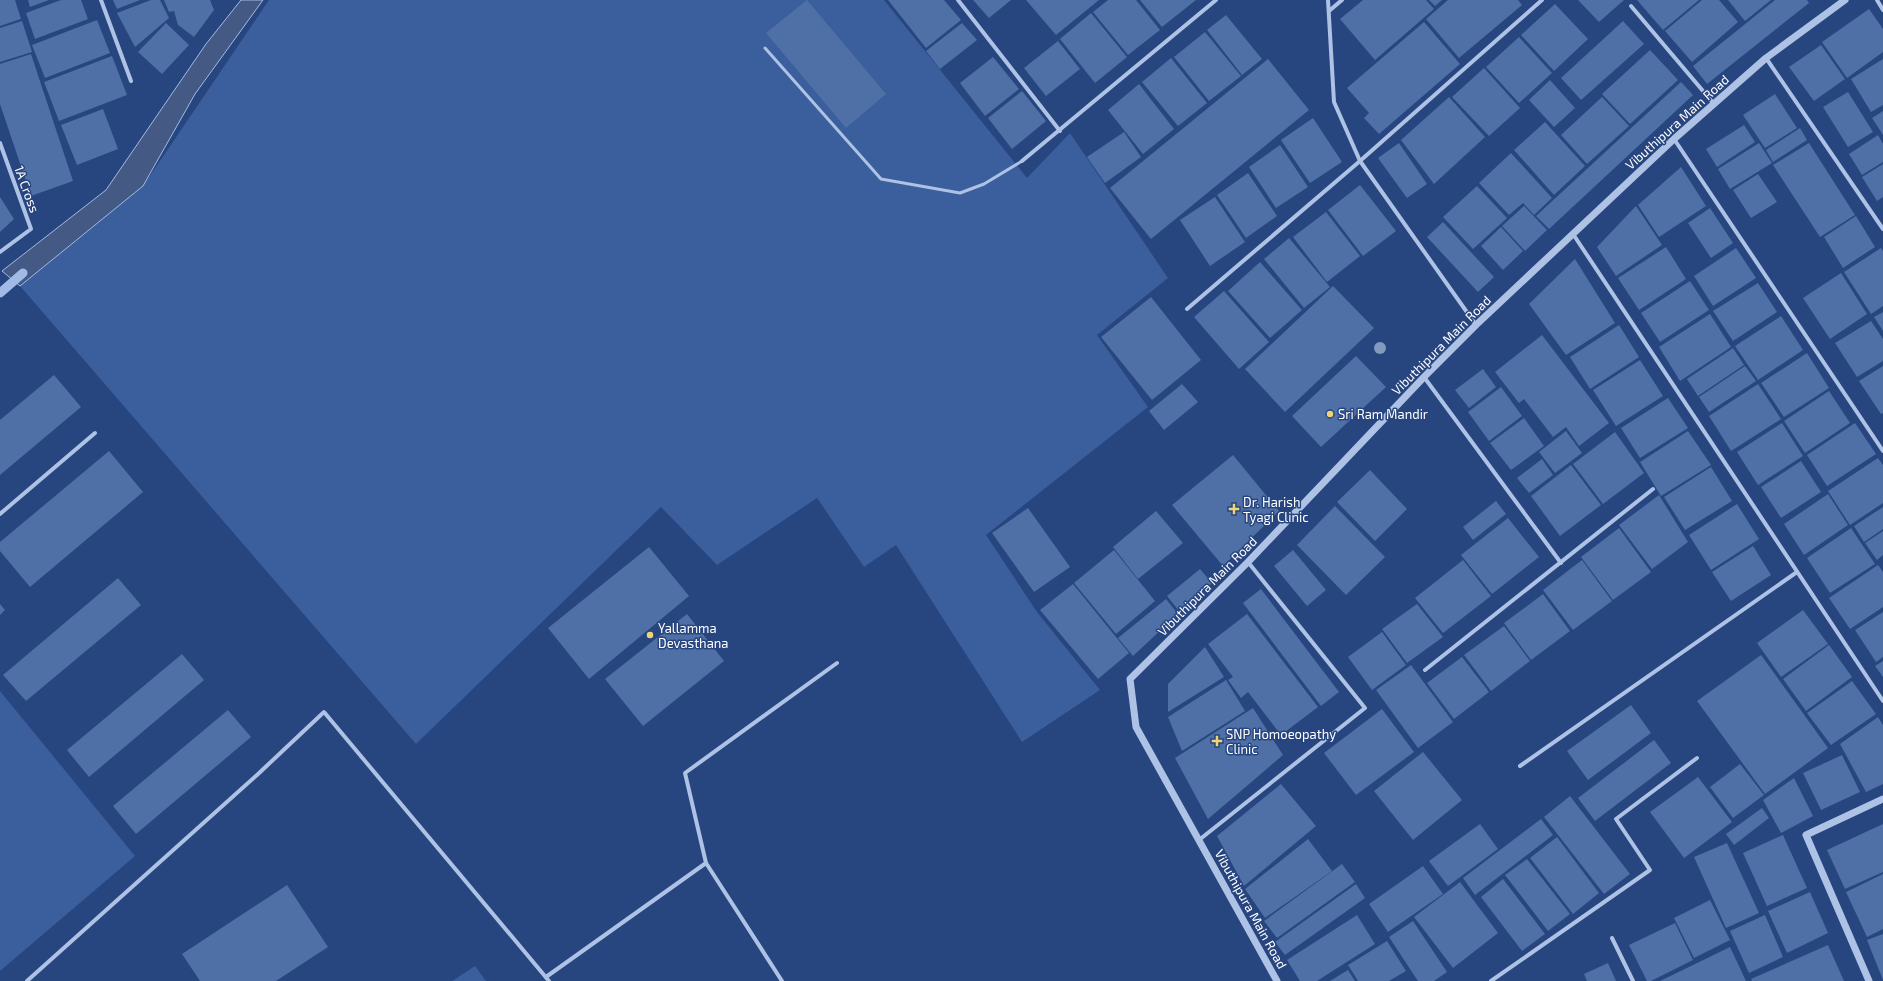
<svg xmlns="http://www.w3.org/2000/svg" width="1883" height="981" font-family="'Exo 2',sans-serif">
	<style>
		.green { fill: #3b5e9c }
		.water { fill: #445a84; stroke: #a2bbe6 }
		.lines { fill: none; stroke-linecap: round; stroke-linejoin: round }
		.stream { stroke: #a2bbe6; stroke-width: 9 }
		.building { fill: #4f6fa7 }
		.service { stroke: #adc2e5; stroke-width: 3 }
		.minor { stroke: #adc2e5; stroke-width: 4 }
		.tertiary { stroke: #adc2e5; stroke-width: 7 }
		.tree { fill: #8499bf }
		.poi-dot { fill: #edd573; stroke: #27457f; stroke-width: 1.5 }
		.labels { text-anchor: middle; stroke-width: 3; stroke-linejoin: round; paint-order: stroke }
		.street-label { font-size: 13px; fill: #fff; stroke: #27457f }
		.poi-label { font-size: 13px; fill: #fff; stroke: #27457f; text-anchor: start }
	</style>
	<rect width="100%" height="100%" fill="#27457f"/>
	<g class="green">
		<polygon points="269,0 884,0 1027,178 1070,133 1168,278 1097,335 1148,407 986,535 1037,612 1100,690 1022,742 896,545 864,567 817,498 717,565 661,507 416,744 20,286 143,186"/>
		<polygon points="0,691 135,856 0,971"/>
		<polygon points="475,966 486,981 452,981"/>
	</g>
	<polygon class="water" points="241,0 263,0 195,94 143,186 20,286 2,271 106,190 206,44"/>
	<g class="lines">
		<polyline class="stream" points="0,293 23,273"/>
	</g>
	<g class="building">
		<polygon points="0,0 15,0 21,19 0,26"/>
		<polygon points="28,0 49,0 30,7"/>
		<polygon points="61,0 81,0 88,19 35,39 26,13"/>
		<polygon points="113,0 140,0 117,9"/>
		<polygon points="151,0 160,0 169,18 135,47 117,13"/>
		<polygon points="164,0 210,0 214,10 194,37 178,25 174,11 169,12"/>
		<polygon points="807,0 886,94 846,128 766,33"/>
		<polygon points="888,0 944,0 961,20 926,48"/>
		<polygon points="973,0 1011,0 989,18"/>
		<polygon points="1026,0 1099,0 1056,35"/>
		<polygon points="1108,0 1136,0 1160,30 1128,55 1093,12"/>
		<polygon points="1140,0 1196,0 1162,27"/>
		<polygon points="1363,0 1426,0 1434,9 1375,60 1340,19"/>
		<polygon points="1429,0 1442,0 1435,6"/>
		<polygon points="1448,0 1518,0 1522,5 1459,58 1426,19"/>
		<polygon points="1578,0 1624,0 1599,22"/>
		<polygon points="1637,0 1699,0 1663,30"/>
		<polygon points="1702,0 1719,0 1738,22 1692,62 1665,31"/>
		<polygon points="1728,0 1771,0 1745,21"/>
		<polygon points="1775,0 1807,0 1809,3 1707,84 1693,66"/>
		<polygon points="1555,4 1588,39 1554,71 1521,35"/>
		<polygon points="1869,9 1883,29 1883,52 1847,78 1822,42"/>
		<polygon points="1091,13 1127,57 1095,83 1060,39"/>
		<polygon points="1226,15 1262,59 1242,75 1207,30"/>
		<polygon points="97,20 110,53 45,78 32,45"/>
		<polygon points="22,21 32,52 0,62 0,28"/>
		<polygon points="1623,21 1644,44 1581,100 1561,78"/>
		<polygon points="1424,22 1460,64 1379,134 1364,118 1369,113 1347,88"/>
		<polygon points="166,23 189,45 162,74 138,52"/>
		<polygon points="962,23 977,40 940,69 926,51"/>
		<polygon points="1205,32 1241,76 1209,101 1174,57"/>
		<polygon points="1519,37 1552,73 1519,103 1486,67"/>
		<polygon points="1058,41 1080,69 1046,96 1024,68"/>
		<polygon points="1821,45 1845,79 1814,101 1789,67"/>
		<polygon points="1650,50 1678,80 1630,124 1602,94"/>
		<polygon points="31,54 73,181 31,196 0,104 0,64"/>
		<polygon points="112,56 127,95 59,121 44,82"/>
		<polygon points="993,57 1019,89 985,116 960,83"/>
		<polygon points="1171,58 1207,103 1178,126 1142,82"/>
		<polygon points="1268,59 1309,110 1151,239 1110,188"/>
		<polygon points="1883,59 1883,105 1871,112 1851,79"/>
		<polygon points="1484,68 1520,108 1489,136 1452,97"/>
		<polygon points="1550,80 1575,108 1554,127 1529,100"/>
		<polygon points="1681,82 1693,95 1549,229 1536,216"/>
		<polygon points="1139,84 1174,129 1143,154 1108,110"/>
		<polygon points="1022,91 1046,121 1012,149 988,118"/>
		<polygon points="1848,92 1873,132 1848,147 1823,107"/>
		<polygon points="1775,94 1797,128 1765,148 1743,115"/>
		<polygon points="1449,97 1485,137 1434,184 1401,140"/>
		<polygon points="1602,97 1629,126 1587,164 1561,135"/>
		<polygon points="103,109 118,149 77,165 61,125"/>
		<polygon points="1883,111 1883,135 1872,118"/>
		<polygon points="1313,118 1342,162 1310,183 1281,140"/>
		<polygon points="1545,122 1585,166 1554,195 1514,150"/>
		<polygon points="1744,125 1755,142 1717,167 1706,149"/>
		<polygon points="1800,128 1807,140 1773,162 1766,150"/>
		<polygon points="1124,132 1141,157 1105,183 1087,157"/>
		<polygon points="1878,135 1883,144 1883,162 1862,175 1849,154"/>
		<polygon points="1399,143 1427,184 1407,198 1378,158"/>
		<polygon points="1759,143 1772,163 1730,189 1718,169"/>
		<polygon points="1809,143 1855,215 1820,237 1773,165"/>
		<polygon points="1280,145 1308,187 1276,208 1249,167"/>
		<polygon points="1511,153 1552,198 1534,215 1523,203 1509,215 1479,183"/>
		<polygon points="1883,164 1883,197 1877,201 1862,177"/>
		<polygon points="1681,167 1706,206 1659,237 1638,205"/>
		<polygon points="1248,173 1277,216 1246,238 1217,195"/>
		<polygon points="1758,174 1777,202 1751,218 1733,190"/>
		<polygon points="1360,185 1396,231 1363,256 1328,210"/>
		<polygon points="1477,186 1507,218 1473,249 1443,217"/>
		<polygon points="0,197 14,219 0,232"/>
		<polygon points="1215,197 1245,242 1210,266 1180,220"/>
		<polygon points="1524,206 1547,230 1525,251 1502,226"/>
		<polygon points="1636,206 1662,245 1616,276 1597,247"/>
		<polygon points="1710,208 1733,243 1711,258 1688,223"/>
		<polygon points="1326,212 1360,256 1327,282 1293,237"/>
		<polygon points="1856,216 1875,247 1843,268 1824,237"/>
		<polygon points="1443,222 1494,277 1478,292 1427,237"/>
		<polygon points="1501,227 1523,251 1503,270 1481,246"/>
		<polygon points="1289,238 1330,287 1304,308 1264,259"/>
		<polygon points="1666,247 1686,279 1639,310 1618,278"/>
		<polygon points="1736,248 1756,278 1713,306 1694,276"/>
		<polygon points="1881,248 1883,251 1883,306 1871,314 1844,272"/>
		<polygon points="1575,259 1615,323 1566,355 1529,304"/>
		<polygon points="1260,262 1302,310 1270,338 1228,291"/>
		<polygon points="1841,273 1867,314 1830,339 1803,298"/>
		<polygon points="1690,281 1709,310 1660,342 1641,313"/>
		<polygon points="1758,283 1777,312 1733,341 1713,311"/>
		<polygon points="1333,286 1374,328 1285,412 1245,369"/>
		<polygon points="1224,291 1269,342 1239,369 1194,317"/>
		<polygon points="1151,297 1201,360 1152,400 1101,337"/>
		<polygon points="1883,312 1883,331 1874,317"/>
		<polygon points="1710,314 1731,347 1680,381 1659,347"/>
		<polygon points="1781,316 1803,350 1758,380 1735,346"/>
		<polygon points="1871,321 1883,339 1883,361 1857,377 1835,343"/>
		<polygon points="1619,325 1639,357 1590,389 1570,357"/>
		<polygon points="1542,335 1609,423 1579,446 1566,427 1553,437 1524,399 1519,403 1495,372"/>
		<polygon points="1733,348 1744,365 1698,396 1687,379"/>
		<polygon points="1807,353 1829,388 1784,417 1761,383"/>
		<polygon points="1356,356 1386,387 1321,447 1292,416"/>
		<polygon points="1640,360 1663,396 1616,426 1593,390"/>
		<polygon points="1745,366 1756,381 1709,412 1699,397"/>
		<polygon points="1883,366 1883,413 1881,414 1859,381"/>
		<polygon points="1483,369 1496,387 1469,408 1455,390"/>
		<polygon points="54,375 81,407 0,475 0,420"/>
		<polygon points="1182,384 1198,402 1164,430 1149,411"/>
		<polygon points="1758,384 1781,419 1731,451 1709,416"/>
		<polygon points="1501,387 1522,416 1489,441 1468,412"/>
		<polygon points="1829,391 1850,423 1805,453 1784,421"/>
		<polygon points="1668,398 1688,428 1640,458 1621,428"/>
		<polygon points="1524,418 1544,446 1511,470 1490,443"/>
		<polygon points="1782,423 1803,456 1758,485 1737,452"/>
		<polygon points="1855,423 1876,454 1827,486 1807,455"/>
		<polygon points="1566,431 1582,453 1555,473 1539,452"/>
		<polygon points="1688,431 1711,465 1661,496 1640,462"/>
		<polygon points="1615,432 1644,473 1603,504 1573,464"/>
		<polygon points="109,451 143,492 30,587 0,551 0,542"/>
		<polygon points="1233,455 1279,511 1223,566 1172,505"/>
		<polygon points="1878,458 1883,465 1883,503 1850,525 1828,491"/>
		<polygon points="1542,459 1553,475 1529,493 1517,478"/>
		<polygon points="1801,461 1821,492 1781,518 1761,487"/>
		<polygon points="1571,465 1601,505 1560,536 1531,496"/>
		<polygon points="1711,467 1732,501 1685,530 1664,497"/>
		<polygon points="1370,470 1407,509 1375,541 1337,502"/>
		<polygon points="1828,494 1848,525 1804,555 1784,524"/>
		<polygon points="1659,495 1688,542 1652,569 1619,525"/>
		<polygon points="1496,501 1506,514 1473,540 1463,527"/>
		<polygon points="1737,504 1759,539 1711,570 1689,535"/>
		<polygon points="1335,506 1385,557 1346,595 1297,545"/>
		<polygon points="1883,507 1883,529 1864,542 1854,526"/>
		<polygon points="1028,508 1070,567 1034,592 992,533"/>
		<polygon points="1156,511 1183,543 1138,579 1113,547"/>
		<polygon points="1508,518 1539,557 1492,594 1461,555"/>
		<polygon points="1619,528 1651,572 1613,600 1581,557"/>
		<polygon points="1851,528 1875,564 1830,593 1807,558"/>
		<polygon points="1883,531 1883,555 1877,560 1865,543"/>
		<polygon points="1753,546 1771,575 1731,601 1712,572"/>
		<polygon points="649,547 689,596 589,679 548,628"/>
		<polygon points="1114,550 1155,601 1116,634 1074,583"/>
		<polygon points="1293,550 1326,590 1307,606 1274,566"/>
		<polygon points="1463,560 1491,596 1443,633 1415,598"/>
		<polygon points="1582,560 1612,601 1573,630 1543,590"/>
		<polygon points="1878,565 1883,572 1883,607 1850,629 1829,598"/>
		<polygon points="1200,569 1212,583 1179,611 1167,596"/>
		<polygon points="118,578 141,605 26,701 3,675"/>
		<polygon points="1073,584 1129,653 1098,679 1040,610"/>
		<polygon points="1261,589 1339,692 1321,706 1243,603"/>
		<polygon points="1543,594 1570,631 1531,660 1504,623"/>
		<polygon points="1166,599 1178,614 1133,656 1118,638"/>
		<polygon points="0,604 5,610 0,615"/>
		<polygon points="1417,604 1443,637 1407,663 1382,629"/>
		<polygon points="1803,610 1828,644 1781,677 1757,643"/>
		<polygon points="1883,612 1883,657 1876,662 1855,630"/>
		<polygon points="687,614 724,661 643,726 605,679"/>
		<polygon points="1247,614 1318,707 1281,735 1248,692 1241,698 1228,680 1233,677 1208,644"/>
		<polygon points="1504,626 1530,661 1491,691 1464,655"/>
		<polygon points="1382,632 1406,665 1372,690 1348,657"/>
		<polygon points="1829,645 1852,677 1806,711 1783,679"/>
		<polygon points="1205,647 1224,677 1168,712 1168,684"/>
		<polygon points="182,654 204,680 89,777 67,750"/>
		<polygon points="1761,655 1828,748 1765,794 1697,701"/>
		<polygon points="1462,657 1489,692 1454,719 1427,683"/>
		<polygon points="1883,661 1883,677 1875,666"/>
		<polygon points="1411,665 1453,722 1418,748 1376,690"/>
		<polygon points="1226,680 1245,711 1182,751 1168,717"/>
		<polygon points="1852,681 1876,714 1831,745 1807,713"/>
		<polygon points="1631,705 1651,733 1588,780 1567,751"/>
		<polygon points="1253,708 1283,755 1208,819 1175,758"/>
		<polygon points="1382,709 1414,752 1356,795 1324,753"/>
		<polygon points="228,710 251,737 136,834 113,806"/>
		<polygon points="1878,717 1883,725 1883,784 1866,792 1840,744"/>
		<polygon points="1654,740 1671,763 1595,821 1578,798"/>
		<polygon points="1423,752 1462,800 1413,840 1374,791"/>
		<polygon points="1842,755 1860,792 1821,810 1803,773"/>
		<polygon points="1740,764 1764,795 1733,818 1710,787"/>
		<polygon points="1698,777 1732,822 1684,858 1650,812"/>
		<polygon points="1794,778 1813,816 1781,833 1763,800"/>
		<polygon points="1281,784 1316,826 1244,886 1217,836"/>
		<polygon points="1570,796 1630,874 1604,894 1544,817"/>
		<polygon points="1762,808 1769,818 1734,845 1726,834"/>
		<polygon points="1541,819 1553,835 1475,895 1463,878"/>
		<polygon points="1480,824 1498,849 1448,886 1429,861"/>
		<polygon points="1883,824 1883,872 1845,889 1827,850"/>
		<polygon points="1783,835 1807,888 1767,906 1743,853"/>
		<polygon points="1557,837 1599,893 1573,914 1530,858"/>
		<polygon points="1308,839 1332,871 1265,918 1245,889"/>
		<polygon points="1727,843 1759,913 1726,928 1694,857"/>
		<polygon points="1527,859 1570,914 1548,931 1505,875"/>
		<polygon points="1342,864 1355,882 1277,938 1264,921"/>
		<polygon points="1423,866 1443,894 1388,932 1369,904"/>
		<polygon points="1883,874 1883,929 1867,937 1846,892"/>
		<polygon points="1503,879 1545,934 1522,951 1481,897"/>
		<polygon points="1460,882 1498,933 1453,968 1414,917"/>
		<polygon points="1356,884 1365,898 1285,955 1275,942"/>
		<polygon points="287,885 328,947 276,981 200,981 182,954"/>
		<polygon points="1810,892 1828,933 1787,953 1768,911"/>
		<polygon points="1710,900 1730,940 1694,958 1674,918"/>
		<polygon points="1357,915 1375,944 1317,981 1300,981 1287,960"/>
		<polygon points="1765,915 1783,957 1749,973 1730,931"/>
		<polygon points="1413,921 1447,972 1434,981 1418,981 1389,937"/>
		<polygon points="1675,923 1693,960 1651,981 1647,981 1629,945"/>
		<polygon points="1883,934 1883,980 1867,940"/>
		<polygon points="1387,941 1406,971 1389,981 1358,981 1348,965"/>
		<polygon points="1828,945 1844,981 1752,981 1751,979"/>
		<polygon points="1730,947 1746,981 1660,981"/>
		<polygon points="1608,963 1616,981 1587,981 1584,974"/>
		<polygon points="1348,970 1355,981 1330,981"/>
	</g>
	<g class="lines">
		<polyline class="service" points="765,48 881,179 960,193 984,184 1022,161"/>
		<g class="minor">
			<polyline points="101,0 131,81"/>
			<polyline points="958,0 1060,131"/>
			<polyline points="1328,0 1334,102 1360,161 1476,325"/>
			<polyline points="1877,0 1883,10"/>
			<polyline points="1631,6 1714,104"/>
			<polyline points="1329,11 1342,0"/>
			<polyline points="1766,58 1883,229"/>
			<polyline points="1674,139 1883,451"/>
			<polyline points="0,143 31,229 0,252"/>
			<polyline points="1022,161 1216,0"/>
			<polyline points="1573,234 1883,701"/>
			<polyline points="1187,309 1360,161 1542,0"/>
			<polyline points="1424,377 1561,563"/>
			<polyline points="0,514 95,433"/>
			<polyline points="1425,670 1653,489"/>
			<polyline points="1520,766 1797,572"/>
			<polyline points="1199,840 1365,708 1248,562"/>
			<polyline points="706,863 685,773 837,663"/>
			<polyline points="1612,938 1633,981"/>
			<polyline points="546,977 706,863 782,981"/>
			<polyline points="27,981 257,775 324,712 549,981"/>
			<polyline points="1491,981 1650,870 1616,819 1697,758"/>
		</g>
		<g class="tertiary">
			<polyline points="1277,981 1136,727 1130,679 1248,562 1424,377 1476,325 1674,139 1766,58 1845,0"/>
			<polyline points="1869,981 1806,835 1883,799"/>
		</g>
	</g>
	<circle class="tree" cx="1380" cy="348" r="6"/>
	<g class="poi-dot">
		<circle cx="1330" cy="414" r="4"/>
		<path d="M1232 503h4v4h4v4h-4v4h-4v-4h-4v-4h4z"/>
		<circle cx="650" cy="635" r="4"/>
		<path d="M1215 735h4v4h4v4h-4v4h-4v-4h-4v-4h4z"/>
	</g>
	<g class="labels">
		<g class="street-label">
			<text transform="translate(1677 122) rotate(-42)" y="5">Vibuthipura Main Road</text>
			<text transform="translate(27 189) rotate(70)" y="5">1A Cross</text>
			<text transform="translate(1441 345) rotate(-45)" y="5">Vibuthipura Main Road</text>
			<text transform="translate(1207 586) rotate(-45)" y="5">Vibuthipura Main Road</text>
			<text transform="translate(1251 909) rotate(61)" y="5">Vibuthipura Main Road</text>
		</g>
		<g class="poi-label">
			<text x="1338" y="419">Sri Ram Mandir</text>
			<text x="1243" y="507">Dr. Harish<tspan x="1243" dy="15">Tyagi Clinic</tspan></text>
			<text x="658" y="633">Yallamma<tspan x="658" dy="15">Devasthana</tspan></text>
			<text x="1226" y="739">SNP Homoeopathy<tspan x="1226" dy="15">Clinic</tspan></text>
		</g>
	</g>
</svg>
